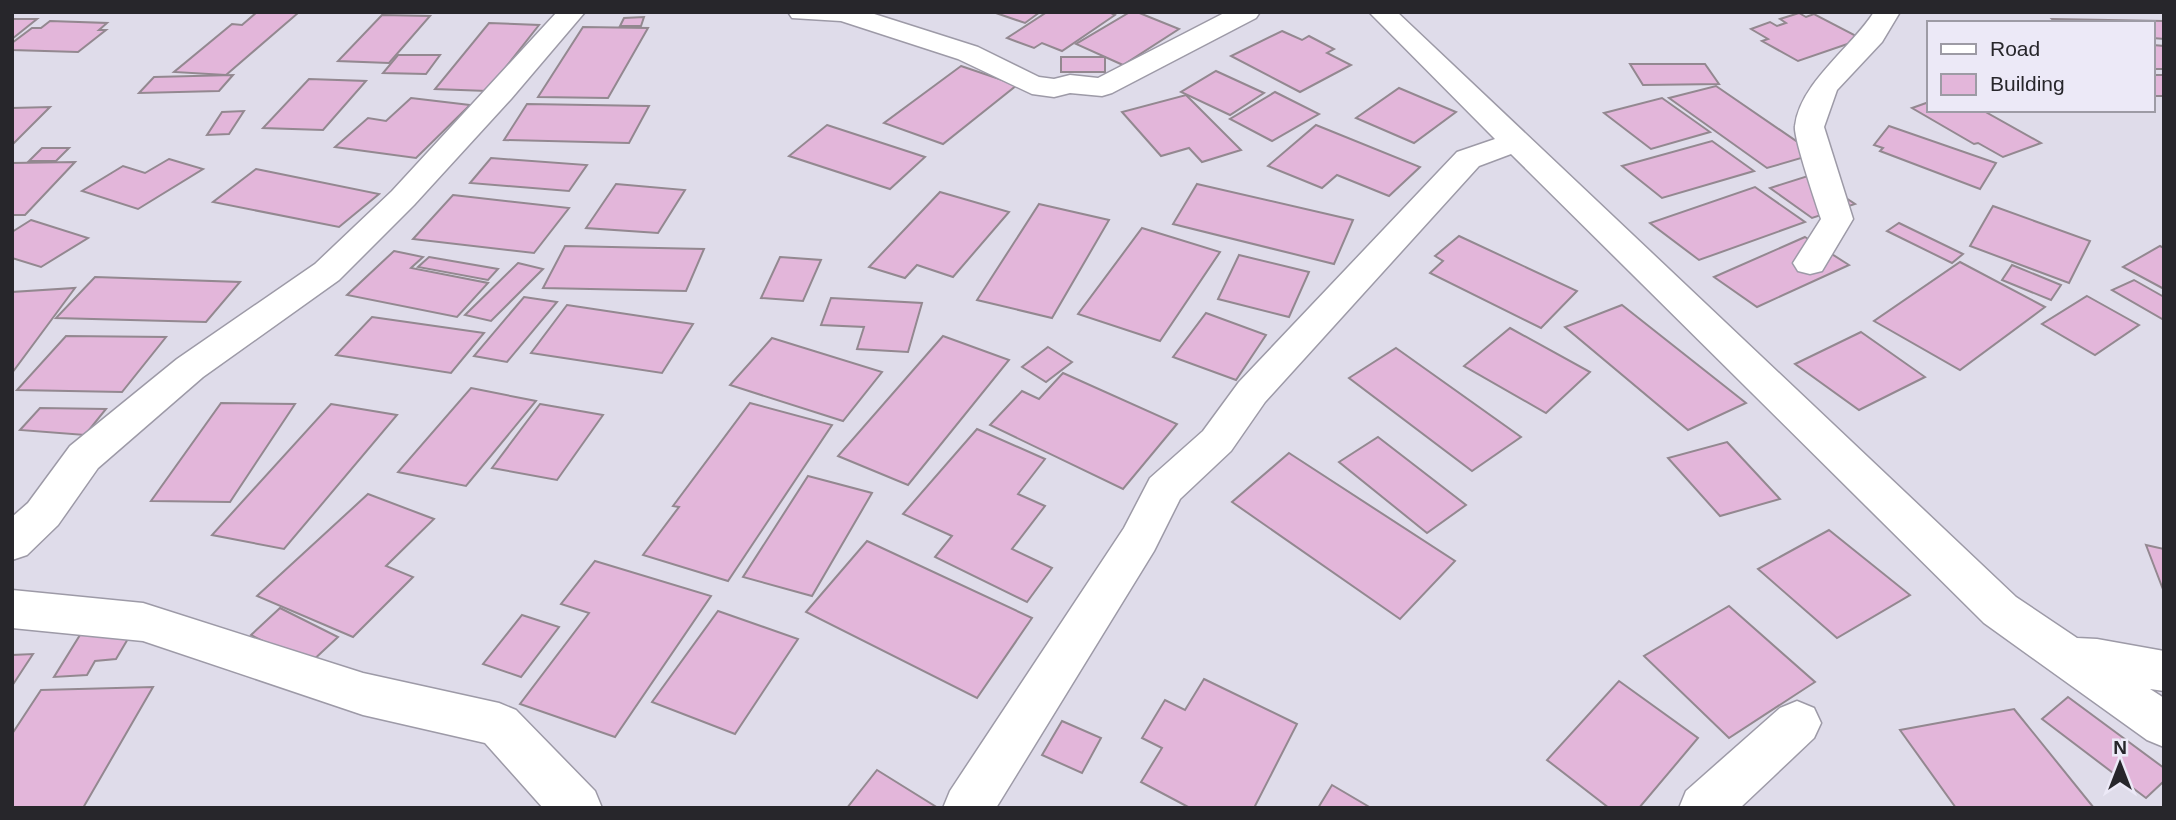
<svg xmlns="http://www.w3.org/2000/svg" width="2176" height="820" font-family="Helvetica,sans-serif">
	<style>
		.building { fill: #e3b6da; stroke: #938890; stroke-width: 2 }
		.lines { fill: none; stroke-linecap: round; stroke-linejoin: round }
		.street-casing { stroke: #9d9aa7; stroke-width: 3 }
		.street { fill: #fff; fill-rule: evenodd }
	</style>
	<rect width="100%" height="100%" fill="#dfdcea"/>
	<g class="building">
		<polygon points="257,12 298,13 226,75 174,72 232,24 242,25"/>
		<polygon points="993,12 1040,12 1025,23"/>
		<polygon points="1047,12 1109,12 1115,15 1062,51 1042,43 1034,48 1007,38"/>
		<polygon points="1130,12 1137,12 1179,29 1123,65 1076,44"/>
		<polygon points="1799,13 1806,17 1814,14 1862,39 1798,61 1762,41 1768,39 1751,29 1770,22 1777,26 1786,23 1780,19"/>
		<polygon points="382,15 430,16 389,63 338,61"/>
		<polygon points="644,17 641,26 620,26 624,18"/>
		<polygon points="12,19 37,19 12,39"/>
		<polygon points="2052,19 2164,21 2164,39 2153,38 2153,23 2056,23"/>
		<polygon points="50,21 107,23 99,30 106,30 78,52 12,50 12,43 32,28 41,28"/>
		<polygon points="489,23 539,25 487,91 435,89"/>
		<polygon points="583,27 648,28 608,98 538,97"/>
		<polygon points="1282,31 1302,40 1309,36 1334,49 1327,53 1351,65 1300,92 1231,56"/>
		<polygon points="2153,45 2164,46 2164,69 2153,69"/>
		<polygon points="398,55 440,55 426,74 383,73"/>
		<rect x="1061" y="57" width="44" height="15"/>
		<polygon points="1630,64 1705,64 1719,84 1643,85"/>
		<polygon points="961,66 1017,85 943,144 884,123"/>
		<polygon points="1216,71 1264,93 1230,115 1181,92"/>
		<polygon points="233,75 219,91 139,93 154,77"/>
		<rect x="2153" y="75" width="11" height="21"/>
		<polygon points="309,79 366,81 323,130 263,128"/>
		<polygon points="1716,86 1815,154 1767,168 1669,98"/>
		<polygon points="1399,88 1456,112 1414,143 1356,118"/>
		<polygon points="1275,92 1319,114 1272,141 1230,119"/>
		<polygon points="1186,95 1241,150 1202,162 1189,148 1161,156 1122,112"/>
		<polygon points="411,98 470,105 416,158 335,147 368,118 386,121"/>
		<polygon points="1662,98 1710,132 1651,149 1604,113"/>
		<polygon points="1929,102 1929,110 1982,110 2041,143 2003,157 1978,143 1974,144 1912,108"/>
		<polygon points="527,104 649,106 629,143 504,140"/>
		<polygon points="50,107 13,144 12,144 12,108"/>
		<polygon points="244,111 229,134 207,135 222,112"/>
		<polygon points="827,125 925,157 890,189 789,156"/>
		<polygon points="1316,125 1420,167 1389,196 1337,175 1322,188 1268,166"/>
		<polygon points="1889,126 1996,163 1980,189 1880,151 1883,148 1874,145"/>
		<polygon points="1712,141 1754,171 1662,198 1622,166"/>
		<polygon points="42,148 69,148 56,161 29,161"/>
		<polygon points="491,158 587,165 569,191 470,183"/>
		<polygon points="169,159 203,169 138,209 82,191 123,166 145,173"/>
		<polygon points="75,162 25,215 12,215 12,163"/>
		<polygon points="256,169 379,194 339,227 213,202"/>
		<polygon points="1811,175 1855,204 1812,218 1770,188"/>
		<polygon points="616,184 685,190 658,233 586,228"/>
		<polygon points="1197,184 1353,220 1334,264 1173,224"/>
		<polygon points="1755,187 1805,222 1699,260 1650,223"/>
		<polygon points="940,192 1009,212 953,277 917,265 905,278 869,267"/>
		<polygon points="453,195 569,208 534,253 413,239"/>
		<polygon points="1039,204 1109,220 1052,318 977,300"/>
		<polygon points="1993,206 2090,241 2069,283 1970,246"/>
		<polygon points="31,220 88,238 41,267 12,258 12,232"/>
		<polygon points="1899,223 1963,254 1952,263 1887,231"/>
		<polygon points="1142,228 1220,252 1160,341 1078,314"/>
		<polygon points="1459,236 1577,291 1541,328 1430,273 1443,261 1435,256"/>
		<polygon points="1805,237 1849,265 1757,307 1714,277"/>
		<polygon points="565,246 704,249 686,291 543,288"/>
		<polygon points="2160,246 2164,248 2164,289 2123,267"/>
		<polygon points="394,251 423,257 411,268 488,283 457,317 347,295"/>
		<polygon points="1239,255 1309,272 1289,317 1218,299"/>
		<polygon points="429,257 498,269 488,280 418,267"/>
		<polygon points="780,257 821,260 803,301 761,298"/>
		<polygon points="1960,262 2045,307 1960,370 1874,321"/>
		<polygon points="518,263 543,269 491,321 465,315"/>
		<polygon points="2012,265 2061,285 2051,300 2002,280"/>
		<polygon points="95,277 240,282 206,322 56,318"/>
		<polygon points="2134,280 2164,297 2164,320 2112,290"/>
		<polygon points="75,288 12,373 12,292"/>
		<polygon points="2087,296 2139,325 2095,355 2042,324"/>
		<polygon points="524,297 557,302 507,362 474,356"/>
		<polygon points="831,298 922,303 908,352 857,349 864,327 821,325"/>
		<polygon points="567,305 693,324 662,373 531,353"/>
		<polygon points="1622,305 1746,403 1688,430 1565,327"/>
		<polygon points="1206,313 1266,335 1236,380 1173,357"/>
		<polygon points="372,317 484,333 451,373 336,355"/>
		<polygon points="1510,328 1590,372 1546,413 1464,366"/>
		<polygon points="1861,332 1925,377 1859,410 1795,364"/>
		<polygon points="66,336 166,337 122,392 17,390"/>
		<polygon points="943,336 1009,360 908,485 838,456"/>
		<polygon points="772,338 882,372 843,421 730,385"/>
		<polygon points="1048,347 1072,362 1046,382 1022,367"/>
		<polygon points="1396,348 1521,437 1472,471 1349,378"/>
		<polygon points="1063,373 1177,424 1123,489 990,425 1022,391 1039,399"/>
		<polygon points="471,388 536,401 466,486 398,472"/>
		<polygon points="221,403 295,404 230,502 151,501"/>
		<polygon points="750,403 832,425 728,581 643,555 679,507 673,506"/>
		<polygon points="331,404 397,415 284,549 212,535"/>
		<polygon points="540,404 603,415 557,480 492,468"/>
		<polygon points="40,408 106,409 85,435 20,430"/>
		<polygon points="977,429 1045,459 1018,494 1045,506 1012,549 1052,568 1027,602 935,557 952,536 903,514"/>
		<polygon points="1378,437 1466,505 1427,533 1339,462"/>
		<polygon points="1727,442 1780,499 1720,516 1668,458"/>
		<polygon points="1289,453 1455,561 1400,619 1232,502"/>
		<polygon points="808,476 872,493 812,596 743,577"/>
		<polygon points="368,494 434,519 386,566 413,577 353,637 257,596"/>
		<polygon points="1829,530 1910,595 1837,638 1758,569"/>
		<polygon points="867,541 1032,618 977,698 806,612"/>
		<polygon points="2146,545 2164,549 2164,592"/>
		<polygon points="595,561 711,596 615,737 520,704 589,613 561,604"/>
		<polygon points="1729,606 1815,682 1729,738 1644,656"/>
		<polygon points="280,608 338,637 309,664 251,635"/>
		<polygon points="718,611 798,639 735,734 652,702"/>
		<polygon points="522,615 559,627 521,677 483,664"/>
		<polygon points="132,632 116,659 95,661 87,675 54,677 80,635"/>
		<polygon points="33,654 12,686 12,655"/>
		<polygon points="1204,679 1297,724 1254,808 1190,808 1141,782 1162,748 1142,738 1165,700 1185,710"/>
		<polygon points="1619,681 1698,738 1639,808 1609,808 1547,760"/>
		<polygon points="153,687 83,808 12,808 12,734 41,690"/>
		<polygon points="2068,697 2164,768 2164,781 2146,798 2042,719"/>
		<polygon points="2014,709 2094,808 1956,808 1900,730"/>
		<polygon points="1062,721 1101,738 1082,773 1042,755"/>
		<polygon points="877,770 938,808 847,808"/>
		<polygon points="1332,785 1371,808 1318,808"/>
	</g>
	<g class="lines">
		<defs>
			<g id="street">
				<polygon points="557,12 585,12 511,99 414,205 339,280 203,377 98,468 58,525 27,555 12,560 12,517 28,503 70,446 177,359 315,264 392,191"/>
				<polygon points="788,12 868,12 978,47 1039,77 1054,79 1070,75 1098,78 1226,12 1260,12 1256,18 1112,93 1102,96 1070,93 1054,97 1032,94 958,59 841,21 792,18"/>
				<polygon points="1369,12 1397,12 2016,597 2077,638 2097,639 2164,651 2164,691 2150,689 2164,698 2164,747 2147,740 1984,623 1511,154 1479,166 1265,402 1231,451 1180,499 1154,551 996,808 943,808 950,791 1124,528 1150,478 1203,431 1239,382 1457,152 1495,139"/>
				<path d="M1874,12H1900L1882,42L1837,90L1824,127L1853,219L1822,271L1810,274L1798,271L1793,263L1821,219C1816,204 1793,136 1795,126C1800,83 1851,48 1874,12Z"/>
				<polygon points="12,590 143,603 363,673 499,703 516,710 595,791 602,808 543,808 485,743 363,715 143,641 12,628"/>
				<polygon points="1797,701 1814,708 1821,723 1814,738 1740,808 1679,808 1686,791 1780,708"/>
			</g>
		</defs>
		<use href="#street" class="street-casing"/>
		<use href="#street" class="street"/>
	</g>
	<rect width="2176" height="820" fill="none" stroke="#27262b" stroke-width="28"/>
	<rect x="1927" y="21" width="228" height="91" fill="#ece9f7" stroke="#9d9ba5" stroke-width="2"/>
	<rect x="1941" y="44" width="35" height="10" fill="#ffffff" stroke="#9d9ba5" stroke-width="2"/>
	<text x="1990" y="56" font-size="21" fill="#27262b">Road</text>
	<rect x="1941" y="74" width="35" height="21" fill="#e3b6da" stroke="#9d9ba5" stroke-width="2"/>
	<text x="1990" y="91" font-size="21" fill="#27262b">Building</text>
	<g transform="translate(2120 764)" stroke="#ece9f7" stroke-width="5" paint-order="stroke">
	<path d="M0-5L12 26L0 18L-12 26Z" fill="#27262b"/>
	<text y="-10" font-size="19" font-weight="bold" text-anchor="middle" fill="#27262b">N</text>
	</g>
</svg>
